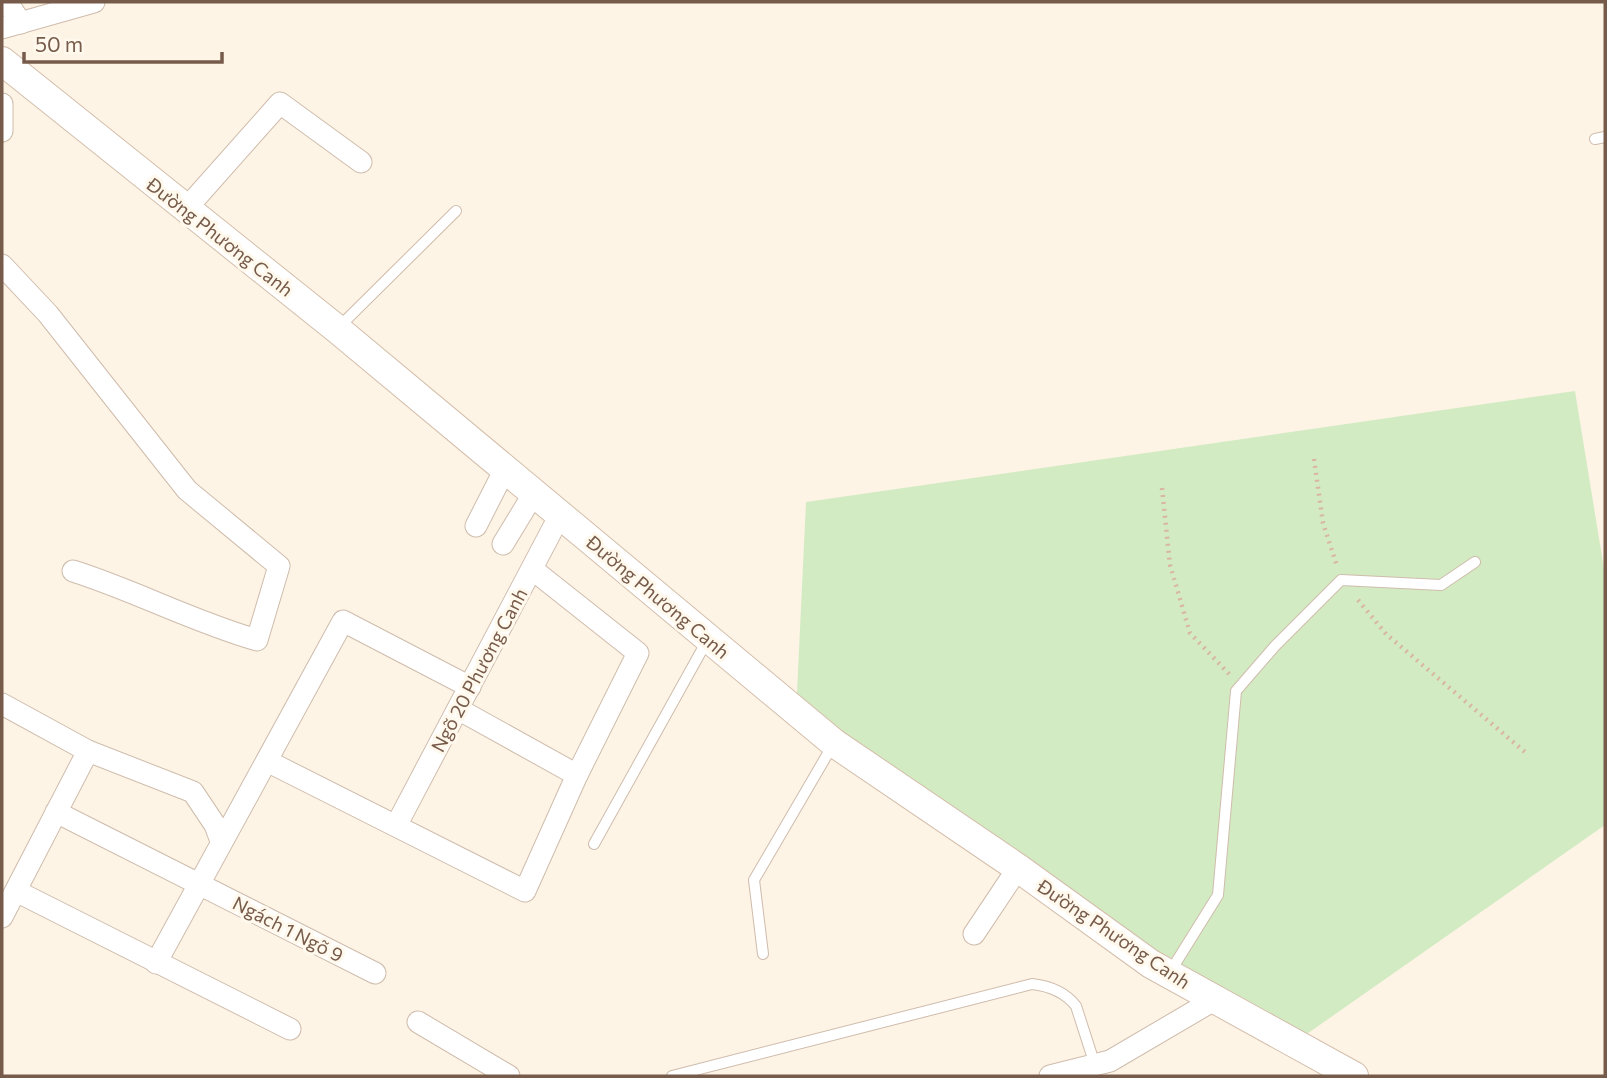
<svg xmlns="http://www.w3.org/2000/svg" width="1607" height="1078" font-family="Commissioner,sans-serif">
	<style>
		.green { fill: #d3ebc3 }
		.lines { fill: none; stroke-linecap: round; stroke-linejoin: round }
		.lane-casing { stroke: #cfbcac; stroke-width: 12 }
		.street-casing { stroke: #cfbcac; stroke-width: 23 }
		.secondary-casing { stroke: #d4beab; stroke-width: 30 }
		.path { stroke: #d8b69f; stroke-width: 4.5; stroke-dasharray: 2 5; stroke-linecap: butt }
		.lane { stroke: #fff; stroke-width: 10 }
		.street { stroke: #fff; stroke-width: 21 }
		.secondary { stroke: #fff; stroke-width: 28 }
		.labels { text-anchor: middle; stroke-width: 6; stroke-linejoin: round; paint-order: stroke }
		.street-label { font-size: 19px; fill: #775b4a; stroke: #fff8ec }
	</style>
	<rect width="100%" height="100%" fill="#fdf4e6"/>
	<polygon class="green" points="1575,391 1605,575 1605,825 1294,1043 796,713 806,502"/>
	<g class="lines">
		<defs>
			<g id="lane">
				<polyline points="1595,139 1605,137"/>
				<polyline points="339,327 456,211"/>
				<polyline points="594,844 708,639"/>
				<polyline points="763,954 754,880 834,743"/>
				<polyline points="1170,972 1218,895 1236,691 1275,646 1341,580 1441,585 1475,562"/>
				<path d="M672,1076L1032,984C1050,986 1065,992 1076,1006L1095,1065"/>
			</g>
			<g id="street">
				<polyline points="7,2 21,23"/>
				<polyline points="2,28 94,2"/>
				<polyline points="2,104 2,131"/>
				<polyline points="185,210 280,103 361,162"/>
				<path d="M2,265L48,314L187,490L279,566L257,640C194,622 136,591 73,571"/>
				<polyline points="476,526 504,471"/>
				<polyline points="503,544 534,493"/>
				<polyline points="2,704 88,751 193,792 215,825 221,841"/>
				<polyline points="458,709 577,775"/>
				<polyline points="267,761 525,891 577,775 638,653 532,569"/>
				<polyline points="56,812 375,973"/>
				<polyline points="397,824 560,515"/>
				<polyline points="16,891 290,1029"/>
				<polyline points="2,917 88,751"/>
				<polyline points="974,934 1018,868"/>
				<polyline points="156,963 343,621 470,687"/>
				<polyline points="418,1022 509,1076"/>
				<polyline points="1050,1076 1110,1061 1214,1000"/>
			</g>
			<polyline id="secondary" points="2,61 337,329 834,743 1018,868 1151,964 1354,1076"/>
		</defs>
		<use href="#lane" class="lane-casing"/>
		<use href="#street" class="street-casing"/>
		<use href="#secondary" class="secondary-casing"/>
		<g class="path">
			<polyline points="1314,459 1323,523 1337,566"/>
			<polyline points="1162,488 1170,565 1190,633 1230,675"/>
			<polyline points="1358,600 1386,634 1525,752"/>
		</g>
		<use href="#lane" class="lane"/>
		<use href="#street" class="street"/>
		<use href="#secondary" class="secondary"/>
	</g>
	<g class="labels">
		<g class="street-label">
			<text transform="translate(220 237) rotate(38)" y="7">Đường Phương Canh</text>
			<text transform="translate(658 597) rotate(40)" y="7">Đường Phương Canh</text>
			<text transform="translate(479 670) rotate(-62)" y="7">Ngõ 20 Phương Canh</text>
			<text transform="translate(288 929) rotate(27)" y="7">Ngách 1 Ngõ 9</text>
			<text transform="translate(1114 934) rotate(34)" y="7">Đường Phương Canh</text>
		</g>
	</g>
	<rect width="1607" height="1078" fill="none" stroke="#775b4a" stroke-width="7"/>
	<path d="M24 52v10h198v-10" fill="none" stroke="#775b4a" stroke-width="3.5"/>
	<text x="35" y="52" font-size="21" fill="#775b4a" stroke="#fff8ec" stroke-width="5" paint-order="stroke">50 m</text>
</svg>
